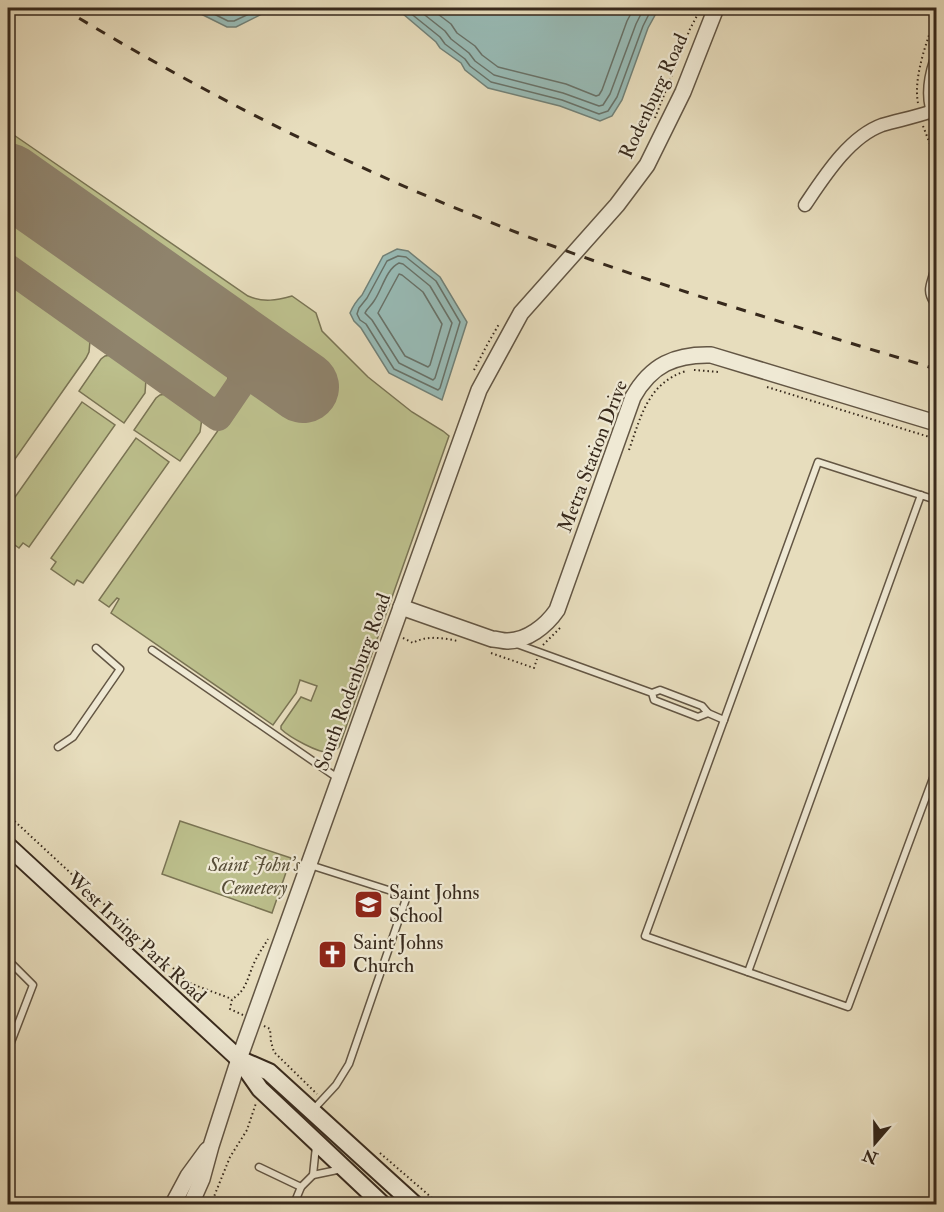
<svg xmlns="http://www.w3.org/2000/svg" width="944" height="1212" font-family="'IM FELL Double Pica',serif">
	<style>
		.green { fill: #bcbf8c; stroke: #7a7454; stroke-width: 1.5 }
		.water { fill: #98bbb6; stroke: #718178; stroke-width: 1.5 }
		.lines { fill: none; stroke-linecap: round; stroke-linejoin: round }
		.shore { stroke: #687269; stroke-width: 1.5 }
		.taxiway { stroke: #8f836c; stroke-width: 28 }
		.runway { stroke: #8f836c; stroke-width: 72 }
		.service-casing { stroke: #635644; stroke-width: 9 }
		.minor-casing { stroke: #635644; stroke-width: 15 }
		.tertiary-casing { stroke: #635644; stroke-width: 18 }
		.secondary-casing { stroke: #37291c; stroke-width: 20 }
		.path { stroke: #37291c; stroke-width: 2; stroke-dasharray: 1.5 3; stroke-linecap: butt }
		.service { stroke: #efe9d4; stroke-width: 6 }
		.minor { stroke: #efe9d4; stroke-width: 12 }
		.tertiary { stroke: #efe9d4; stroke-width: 15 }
		.secondary { stroke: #efe9d4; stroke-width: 16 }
		.rail { stroke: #37291c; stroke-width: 3; stroke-dasharray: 10 10; stroke-linecap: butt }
		.labels { text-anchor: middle; stroke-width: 4.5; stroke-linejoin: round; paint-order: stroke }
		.street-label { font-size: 20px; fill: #37291c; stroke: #efe9d4 }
		.park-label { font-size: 20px; font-style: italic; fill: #584e38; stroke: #efe9d4 }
		.poi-label { font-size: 20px; fill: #37291c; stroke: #efe9d4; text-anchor: start }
	</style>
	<rect width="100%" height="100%" fill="#e7ddbd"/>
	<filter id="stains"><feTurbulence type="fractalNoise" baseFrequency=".00333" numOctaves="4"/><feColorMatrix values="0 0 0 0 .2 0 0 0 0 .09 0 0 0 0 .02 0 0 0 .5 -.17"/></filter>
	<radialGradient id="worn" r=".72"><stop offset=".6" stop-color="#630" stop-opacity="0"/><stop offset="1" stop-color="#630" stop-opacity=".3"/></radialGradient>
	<g class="green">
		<path d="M8,131L248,296C264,303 277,300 292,296L316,313L322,331L368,377L412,412L443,431L449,436L339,747C337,749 334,752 331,752C320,755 288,736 281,729V726L301,697L311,701L317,686L300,680L296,693L273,725L111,613L119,599L117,598L109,607L99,600L252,382L292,410L321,370L8,149Z"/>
		<path d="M8,209L222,361C235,378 225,408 202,394L8,257Z"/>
		<polygon points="8,279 83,332 90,341 89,352 86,358 8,469"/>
		<polygon points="111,355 115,357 146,379 145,393 124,423 79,391 101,359 105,356"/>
		<polygon points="166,394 171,395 202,418 200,432 180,461 134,430 156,398 160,395"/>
		<polygon points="82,402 115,425 29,547 23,543 19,548 8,540 8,507"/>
		<polygon points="136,438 169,462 83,583 77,580 74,585 51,569 56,562 51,558"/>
		<polygon points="180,821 291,858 272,913 162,874"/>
	</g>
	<g class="water">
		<polygon points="193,8 274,8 236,27 227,27 199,13"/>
		<polygon points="396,8 659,8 648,28 622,100 612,116 600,121 560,106 488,88 465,70 461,63 440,48 436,42"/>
		<path d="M397,249L408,251L440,277L467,322L442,400L389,373L361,328L354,321L350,313C353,306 356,301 362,295L383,256Z"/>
	</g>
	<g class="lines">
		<g class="shore">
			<polyline points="202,8 228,21 234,21 262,8"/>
			<polyline points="404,8 440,37 445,44 465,59 470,66 491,82 562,100 599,114 608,111 617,97 643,26 652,8"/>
			<polyline points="416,8 445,31 451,39 469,53 475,61 494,75 563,93 599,106 603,105 610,94 636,24 644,8"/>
			<polyline points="430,8 451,24 457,33 475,46 482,55 498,67 566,84 596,96 599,95 602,90 627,21 634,8"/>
			<polygon points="398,256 406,257 436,281 460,322 440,388 438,390 394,369 366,324 360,320 357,314 359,308 367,298 387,261"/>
			<path d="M399,263L403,264L430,286L452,323L435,378L433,380L399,363L372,320L365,313C367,308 371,306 374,301C382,290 386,269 399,263Z"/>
			<polygon points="399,274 402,275 423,292 442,324 430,365 428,367 405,356 378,313"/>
		</g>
		<polyline class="taxiway" points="8,268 218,417 259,357"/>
		<polyline class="runway" points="8,179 303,387"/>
		<defs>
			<g id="service">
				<polyline points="514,643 652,693 660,690 702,706 708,713 698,717 654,700 652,693"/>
				<polyline points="152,650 339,779"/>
				<polyline points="708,713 724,720 818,462 936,500"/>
				<polyline points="724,720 645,936 848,1007 936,770"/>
				<polyline points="58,747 73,737 120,669 96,648"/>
				<polyline points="310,865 407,896 349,1064 336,1085 312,1111"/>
				<polyline points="8,960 33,985 8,1050"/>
				<polyline points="748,972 921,495"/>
				<polyline points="316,1146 313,1175 342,1169"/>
				<polyline points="259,1167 301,1187"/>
				<polyline points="294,1204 301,1187 313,1175"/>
			</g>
			<g id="minor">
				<path d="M936,61C930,79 927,101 936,119"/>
				<path d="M805,205C824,177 849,137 882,125C899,120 916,117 932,111"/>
				<path d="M936,274C933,286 929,290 936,301"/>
			</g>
			<g id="tertiary">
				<path d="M401,607L492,639C497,639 502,641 507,641C527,641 546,626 557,610L633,397C651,365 675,354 711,355L936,423"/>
				<polyline points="173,1204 188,1176 207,1150"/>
				<polyline points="191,1204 202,1179 211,1146 239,1059 479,390 521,313 617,205 647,165 683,92 716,8"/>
			</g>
			<g id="secondary">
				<polyline points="8,846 239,1059 260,1089 382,1204"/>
				<polyline points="239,1059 269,1072 414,1204"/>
			</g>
		</defs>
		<use href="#service" class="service-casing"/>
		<use href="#minor" class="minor-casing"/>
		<use href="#tertiary" class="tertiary-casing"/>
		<use href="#secondary" class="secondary-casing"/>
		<g class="path">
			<path d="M918,103C913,78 927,40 936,16"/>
			<polyline points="655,118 690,29 700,10"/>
			<polyline points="923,126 930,144 936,155"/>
			<polyline points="474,370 487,345 499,324"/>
			<polyline points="694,370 719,372"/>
			<polyline points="767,387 936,439"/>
			<path d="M629,450C641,416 648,383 686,371"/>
			<path d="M403,638L413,643C426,635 443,638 458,641"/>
			<polyline points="543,645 560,628"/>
			<polyline points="491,653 534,668 537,659"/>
			<polyline points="8,815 188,982 197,986 232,999"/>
			<path d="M243,1015L230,1009L232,999C247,991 248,975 255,961C259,953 264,946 268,939"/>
			<polyline points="264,1026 270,1029 271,1042 274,1052 317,1094"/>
			<polyline points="380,1153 439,1204"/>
			<polyline points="211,1204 230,1157 247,1130 256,1103"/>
		</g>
		<use href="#service" class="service"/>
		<use href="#minor" class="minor"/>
		<use href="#tertiary" class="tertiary"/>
		<use href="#secondary" class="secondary"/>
		<path class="rail" d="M62,8C214,100 375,180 542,242C671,290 804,329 936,369"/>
	</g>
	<defs>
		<symbol id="school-square" viewBox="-11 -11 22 22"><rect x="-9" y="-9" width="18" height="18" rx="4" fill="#8f2418" stroke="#efe9d4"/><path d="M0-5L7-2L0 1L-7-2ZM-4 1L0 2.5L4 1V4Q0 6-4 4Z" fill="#fff"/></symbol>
		<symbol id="church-square" viewBox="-11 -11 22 22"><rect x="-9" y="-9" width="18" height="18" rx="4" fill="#8f2418" stroke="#efe9d4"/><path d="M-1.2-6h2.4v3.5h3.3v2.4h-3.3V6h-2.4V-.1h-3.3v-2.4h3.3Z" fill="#fff"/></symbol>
	</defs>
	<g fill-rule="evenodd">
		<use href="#school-square" x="352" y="888" width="33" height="33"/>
		<use href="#church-square" x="316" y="938" width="33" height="33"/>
	</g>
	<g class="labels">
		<g class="street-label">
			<text transform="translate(653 96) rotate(-65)" y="7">Rodenburg Road</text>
			<text transform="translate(592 456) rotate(-69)" y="7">Metra Station Drive</text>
			<text transform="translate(352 682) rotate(-70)" y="7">South Rodenburg Road</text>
			<text transform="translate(137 937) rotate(43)" y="7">West Irving Park Road</text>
		</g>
		<g class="park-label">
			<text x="254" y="871">Saint John's<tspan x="254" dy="23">Cemetery</tspan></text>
		</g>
		<g class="poi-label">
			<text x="389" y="899">Saint Johns<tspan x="389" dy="23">School</tspan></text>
			<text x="353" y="949">Saint Johns<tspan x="353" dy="23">Church</tspan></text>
		</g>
	</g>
	<rect width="944" height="1212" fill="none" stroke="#e7ddbd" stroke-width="30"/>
	<rect x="9" y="9" width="926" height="1194" fill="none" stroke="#37291c" stroke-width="3"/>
	<rect x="15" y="15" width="914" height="1182" fill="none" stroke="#37291c" stroke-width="1.5"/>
	<g transform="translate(875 1143) rotate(200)" stroke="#efe9d4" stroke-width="4.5" paint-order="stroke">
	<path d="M0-4.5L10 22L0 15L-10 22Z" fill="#37291c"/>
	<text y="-9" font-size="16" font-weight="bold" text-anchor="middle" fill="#37291c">N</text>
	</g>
	<rect width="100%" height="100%" filter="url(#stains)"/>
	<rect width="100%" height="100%" fill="url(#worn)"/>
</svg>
